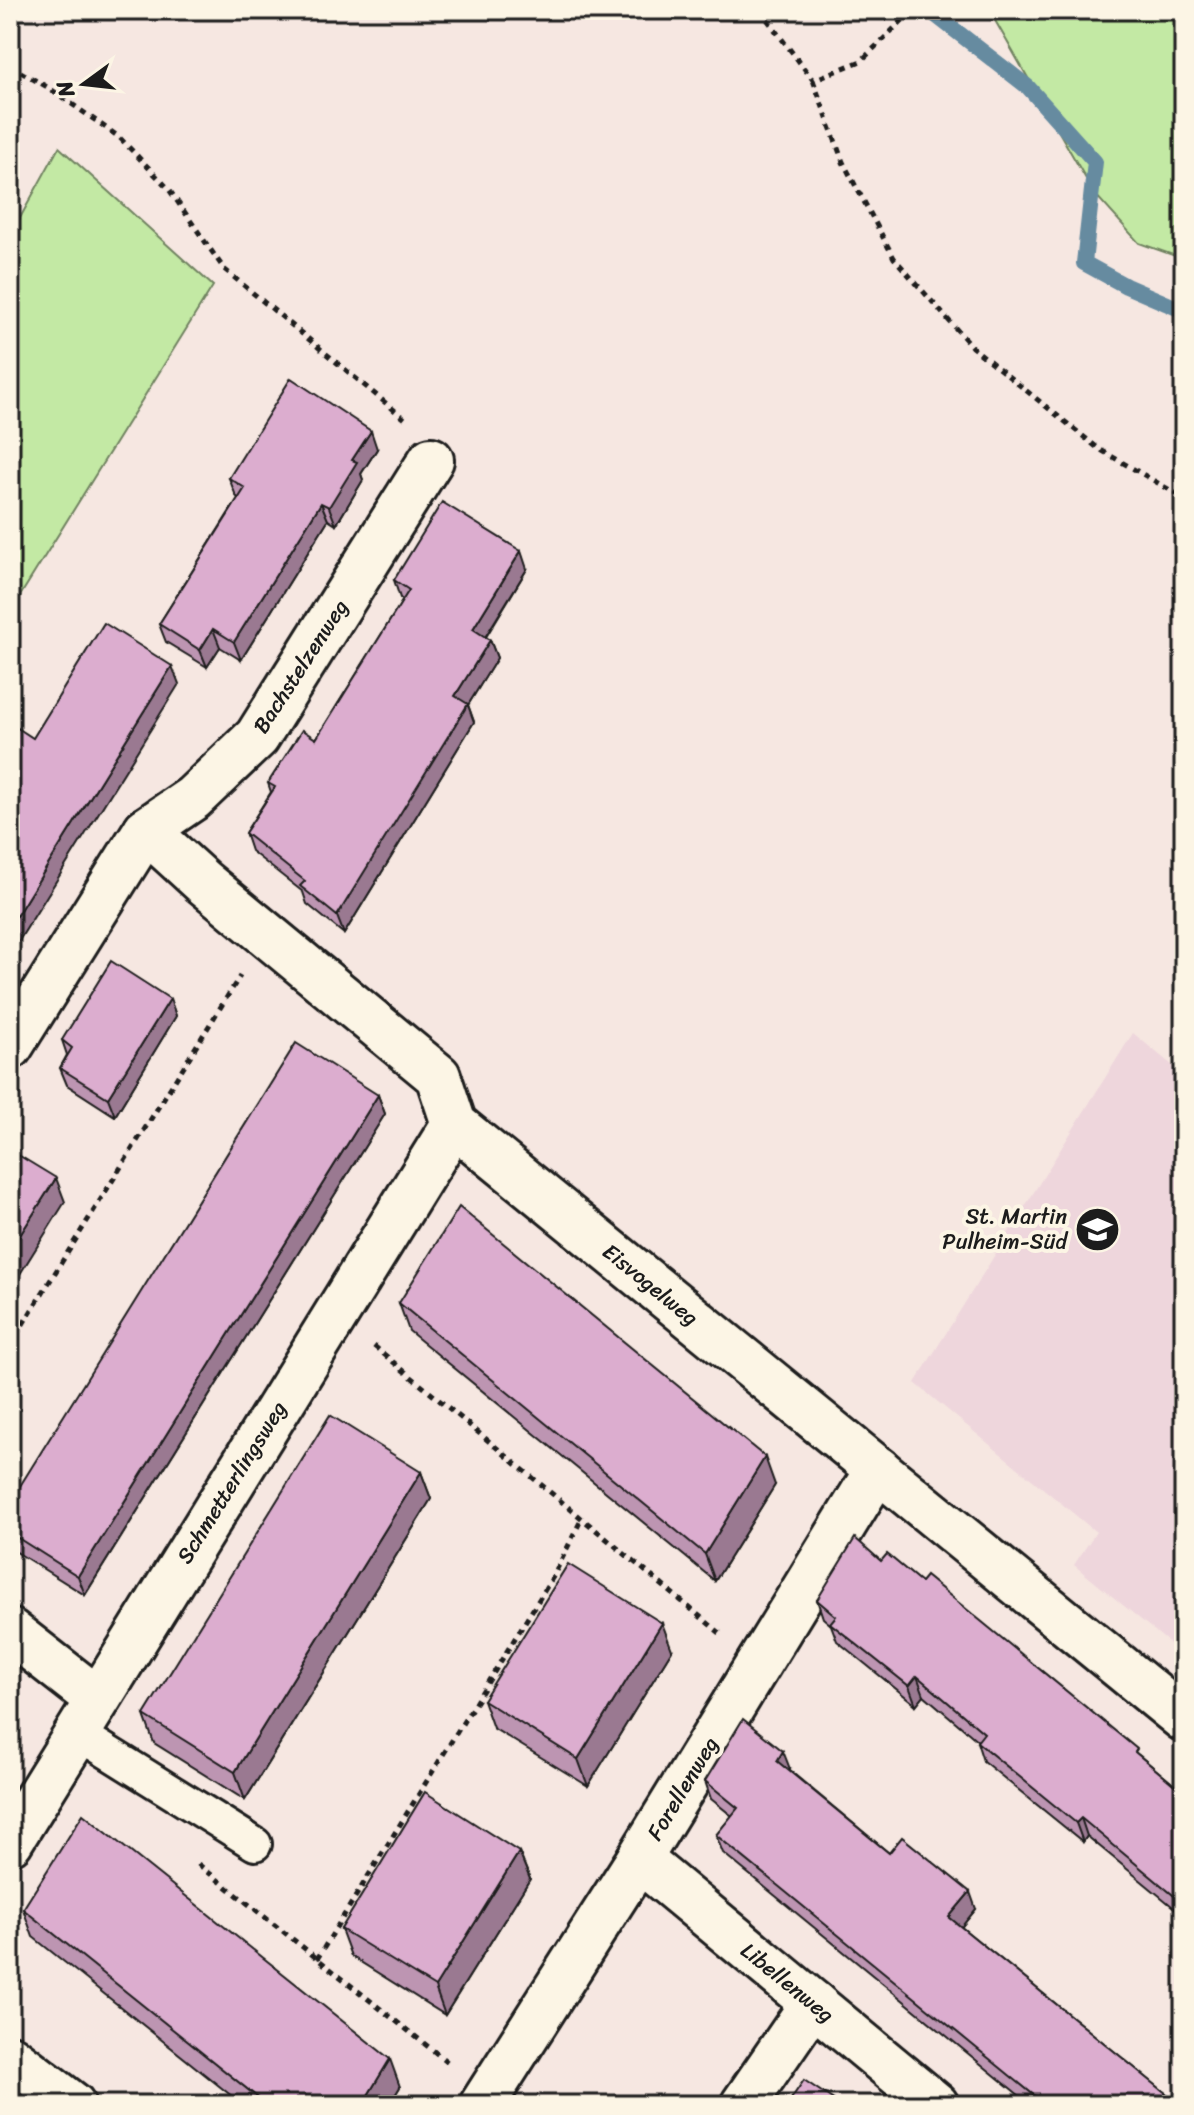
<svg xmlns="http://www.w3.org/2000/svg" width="1194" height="2115" font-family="Sriracha,sans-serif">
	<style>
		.built { fill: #eed6dc }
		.green { fill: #c3e9a4; stroke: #708260; stroke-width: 2 }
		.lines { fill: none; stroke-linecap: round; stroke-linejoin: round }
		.stream { stroke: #668ba0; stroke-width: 16 }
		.lane-casing { stroke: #1c1c1c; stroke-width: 38 }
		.street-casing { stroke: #1c1c1c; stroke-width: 50 }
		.path { stroke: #1c1c1c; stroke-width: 5; stroke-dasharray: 6 6; stroke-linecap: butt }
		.lane { stroke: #fcf5e5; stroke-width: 32 }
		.street { stroke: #fcf5e5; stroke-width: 44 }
		.wall { fill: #bd95b2; stroke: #1c1c1c; stroke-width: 2 }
		.shaded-wall { fill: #9a7991; stroke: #1c1c1c; stroke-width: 2 }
		.building { fill: #dcadcf; stroke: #1c1c1c; stroke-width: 2 }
		.labels { text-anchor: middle; stroke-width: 8; stroke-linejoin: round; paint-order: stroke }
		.street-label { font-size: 22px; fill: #1c1c1c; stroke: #fcf5e5 }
		.poi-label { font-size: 22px; fill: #1c1c1c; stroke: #fcf5e5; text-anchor: end }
	</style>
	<rect width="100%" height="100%" fill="#f6e7e1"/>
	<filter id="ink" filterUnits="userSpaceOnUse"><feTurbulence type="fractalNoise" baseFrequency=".0125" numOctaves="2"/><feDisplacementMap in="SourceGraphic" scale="16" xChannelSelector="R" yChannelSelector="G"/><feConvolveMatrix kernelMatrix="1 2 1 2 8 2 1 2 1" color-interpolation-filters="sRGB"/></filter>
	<g filter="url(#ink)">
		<polygon class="built" points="1133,1033 1184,1075 1184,1655 1074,1565 1096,1532 915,1383"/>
		<g class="green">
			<polygon points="989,10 1184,10 1184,259 1139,243 1094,193"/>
			<polygon points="59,147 213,286 10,612 10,236"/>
		</g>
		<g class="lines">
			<polyline class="stream" points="929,10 1028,87 1095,162 1084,263 1126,286 1184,311"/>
			<defs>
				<polyline id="lane" points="77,1733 255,1844"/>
				<g id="street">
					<polyline points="146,830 203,882 438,1076 454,1124 1184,1719"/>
					<polyline points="10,1047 146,830 193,798 257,737 431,460"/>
					<polyline points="10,1631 97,1699"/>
					<polyline points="10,1842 454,1124"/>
					<polyline points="639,1859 936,2105"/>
					<polyline points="10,2057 73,2105"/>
					<polyline points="482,2105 639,1859 878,1469"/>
					<polyline points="743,2105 813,2003"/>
				</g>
			</defs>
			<use href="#lane" class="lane-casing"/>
			<use href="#street" class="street-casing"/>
			<g class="path">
				<polyline points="760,10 813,80 861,61 913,10"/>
				<polyline points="10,66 49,88 119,137 168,188 224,269 405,419"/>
				<polyline points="813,80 843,162 894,258 972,347 1099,449 1184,498"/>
				<polyline points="10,1345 240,976"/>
				<polyline points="374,1346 720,1633"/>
				<polyline points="198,1864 450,2064"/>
				<polyline points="317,1959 554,1575 582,1518"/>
			</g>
			<use href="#lane" class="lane"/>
			<use href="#street" class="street"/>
		</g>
		<g class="wall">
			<polygon points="377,449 361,474 363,480 336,525 328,520 241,660 220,647 207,667 166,642 159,624 238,498 236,496 229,478"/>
			<polygon points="527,569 486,637 490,640 497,658 468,705 474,722 344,934 307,904 303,892 251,851 245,833 271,792 268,783 316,739 403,600 400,598 394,580"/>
			<polygon points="170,999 176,1016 115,1116 67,1085 60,1068 67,1055 62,1040"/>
			<polygon points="378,1095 385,1114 85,1595 10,1548 10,1502"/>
			<polygon points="399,1303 775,1485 715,1581 409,1331"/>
			<polygon points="421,1472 431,1499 245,1800 154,1743 144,1715"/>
			<polygon points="881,1561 1140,1756 1184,1793 1184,1916 1087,1836 1083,1842 983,1761 977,1742 978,1741 924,1695 916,1705 837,1641 831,1625 823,1618 817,1600"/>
			<polygon points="672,1650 588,1786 493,1728 483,1700"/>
			<polygon points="790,1769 789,1770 889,1853 976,1909 961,1927 1173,2099 1184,2105 1031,2105 723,1853 716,1835 732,1816 711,1799 705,1781"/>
			<polygon points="519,1852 530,1879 445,2015 351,1956 341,1929"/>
			<polygon points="23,1909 400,2087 389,2105 243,2105 33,1937"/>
		</g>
		<g class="shaded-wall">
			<polygon points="371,431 377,449 361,474 363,480 336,525 329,507 352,460"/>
			<polygon points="321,503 328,520 241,660 234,642"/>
			<polygon points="521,551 527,569 479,647 473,629"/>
			<polygon points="213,629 220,647 207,667 200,650"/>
			<polygon points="490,640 497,658 468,705 474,722 344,934 337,916 455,696"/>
			<polygon points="172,666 179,684 10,955 10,926"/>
			<polygon points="170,999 176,1016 115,1116 108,1098"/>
			<polygon points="378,1095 385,1114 85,1595 78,1576"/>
			<polygon points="56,1178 65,1202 10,1290 10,1251"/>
			<polygon points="765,1457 775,1485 715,1581 705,1554"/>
			<polygon points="421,1472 431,1499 245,1800 235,1772"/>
			<polygon points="662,1623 672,1650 588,1786 578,1759"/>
			<polygon points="917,1676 924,1695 916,1705 909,1686"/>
			<polygon points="10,1683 15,1697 10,1704"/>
			<polygon points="783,1751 790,1769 783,1778 777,1761"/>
			<polygon points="1081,1818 1087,1836 1083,1842 1076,1823"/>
			<polygon points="519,1852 530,1879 445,2015 435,1987"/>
			<polygon points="970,1892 976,1909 955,1935 949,1917"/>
			<polygon points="390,2059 400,2087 389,2105 362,2105"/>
		</g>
		<g class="building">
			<polygon points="291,378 371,431 352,460 357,462 329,507 321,503 234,642 213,629 200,650 159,624 245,488 229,478"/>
			<polygon points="442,502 521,551 473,629 490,640 455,696 468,704 337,916 300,886 305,881 245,833 275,787 268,783 302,730 316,739 409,590 394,580"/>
			<polygon points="104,623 172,666 10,926 10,723 33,738"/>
			<polygon points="111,961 170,999 108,1098 60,1068 72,1048 62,1040"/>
			<polygon points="296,1043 378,1095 78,1576 10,1533 10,1502"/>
			<polygon points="10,1150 56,1178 10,1251"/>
			<polygon points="459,1207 765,1457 705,1554 399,1303"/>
			<polygon points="330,1415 421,1472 235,1772 144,1715"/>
			<polygon points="855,1538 881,1561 887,1554 921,1582 926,1576 1137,1749 1135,1752 1184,1793 1184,1904 1081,1818 1076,1823 977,1742 984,1733 917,1676 909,1686 830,1623 836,1616 817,1600"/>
			<polygon points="568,1564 662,1623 578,1759 483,1700"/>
			<polygon points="743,1719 783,1751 777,1761 889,1853 902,1837 970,1892 949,1917 1173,2099 1181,2091 1184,2093 1184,2105 1046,2105 716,1835 738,1808 705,1781"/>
			<polygon points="425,1792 519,1852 435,1987 341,1929"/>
			<polygon points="83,1814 390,2059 362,2105 267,2105 23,1909"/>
			<polygon points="804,2080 841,2105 787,2105"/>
		</g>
	</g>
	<defs>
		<symbol id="school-disc" viewBox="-11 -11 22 22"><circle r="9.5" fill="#1c1c1c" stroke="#fcf5e5"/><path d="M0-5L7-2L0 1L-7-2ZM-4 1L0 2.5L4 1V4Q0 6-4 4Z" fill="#fff"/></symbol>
	</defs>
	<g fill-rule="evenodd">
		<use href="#school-disc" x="1072" y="1204" width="51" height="51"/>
	</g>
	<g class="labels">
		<g class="street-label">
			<text transform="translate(300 666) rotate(-57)" y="8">Bachstelzenweg</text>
			<text transform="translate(651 1284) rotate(39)" y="8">Eisvogelweg</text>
			<text transform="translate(231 1482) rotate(-58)" y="8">Schmetterlingsweg</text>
			<text transform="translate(682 1788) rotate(-59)" y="8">Forellenweg</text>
			<text transform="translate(788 1982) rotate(39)" y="8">Libellenweg</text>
		</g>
		<g class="poi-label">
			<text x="1067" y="1224">St. Martin<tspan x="1067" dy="25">Pulheim-Süd</tspan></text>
		</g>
	</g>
	<rect width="1194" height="2115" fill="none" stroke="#fcf5e5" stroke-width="40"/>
	<rect x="20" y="20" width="1154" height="2075" fill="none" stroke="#1c1c1c" stroke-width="3" filter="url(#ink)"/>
	<g transform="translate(84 84) rotate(255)" stroke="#fcf5e5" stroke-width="6" paint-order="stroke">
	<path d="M0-6L14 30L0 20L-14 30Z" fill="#1c1c1c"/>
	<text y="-12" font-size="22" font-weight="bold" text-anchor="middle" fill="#1c1c1c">N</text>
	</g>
</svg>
